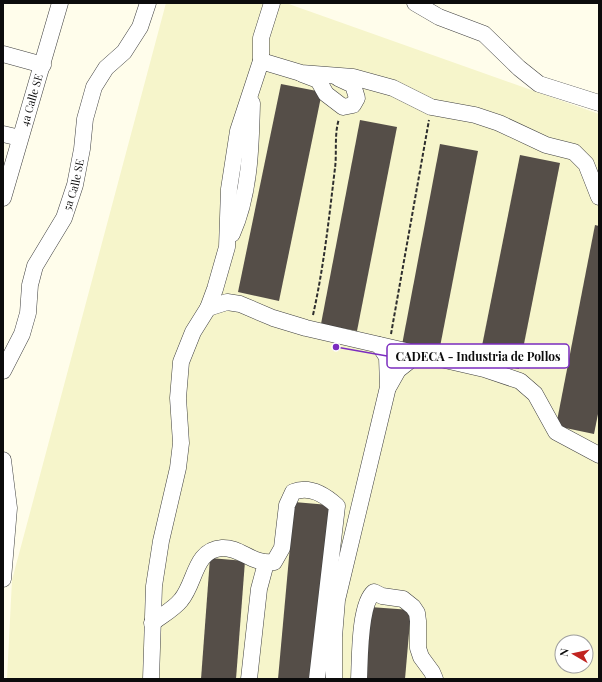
<svg xmlns="http://www.w3.org/2000/svg" width="602" height="682" font-family="'Playfair Display',serif">
	<style>
		.farmland { fill: #f6f5cb; fill-rule: evenodd }
		.building { fill: #554e48 }
		.lines { fill: none; stroke-linecap: round; stroke-linejoin: round }
		.minor-casing { stroke: #3f3f3f; stroke-width: 17 }
		.path { stroke: #2e2e2e; stroke-width: 2; stroke-dasharray: 4 2; stroke-linecap: butt }
		.minor { stroke: #fff; stroke-width: 16 }
		.labels { text-anchor: middle; stroke-width: 4; stroke-linejoin: round; paint-order: stroke }
		.street-label { font-size: 11px; fill: #0c0c0c; stroke: #fff }
		.leader { fill: none; stroke: #7b2cbf; stroke-width: 1.5 }
		.callout-dot { fill: #7b2cbf; stroke: #fff; stroke-width: 1.5 }
		.callout { fill: #fff; stroke: #7b2cbf; stroke-width: 1.5 }
		.callout-label { font-size: 12px; text-anchor: middle; font-weight: bold; fill: #0c0c0c }
	</style>
	<rect width="100%" height="100%" fill="#fffdeb"/>
	<path class="farmland" d="M166,3H286L599,114V679H7L12,580ZM562,642H586V666H562Z"/>
	<g class="building">
		<polygon points="281,84 322,92 279,301 238,292"/>
		<polygon points="360,120 397,127 357,331 321,324"/>
		<polygon points="440,144 478,151 439,352 402,345"/>
		<polygon points="520,155 560,163 519,369 479,361"/>
		<polygon points="595,225 599,226 599,409 594,434 556,426"/>
		<polygon points="294,502 329,505 313,679 278,679"/>
		<polygon points="210,558 245,561 236,679 201,679"/>
		<polygon points="370,607 411,610 405,679 364,679"/>
	</g>
	<g class="lines">
		<defs>
			<g id="minor">
				<polyline points="415,3 439,17 484,34 519,68 539,84 599,103"/>
				<polyline points="3,54 43,65"/>
				<polyline points="261,61 301,73 353,77 393,88 431,107 475,115 499,123 546,145 574,152 586,164 599,197"/>
				<polyline points="302,74 318,80 326,94 343,107 353,105 357,98 353,85 338,78"/>
				<polyline points="3,134 20,138"/>
				<path id="s1" d="M3,198L60,3"/>
				<path d="M232,234C250,194 251,146 252,103"/>
				<polyline points="208,308 227,302 240,304 273,318 306,328 484,369 520,381 535,394 556,432 599,455"/>
				<path id="s2" d="M3,371L22,334L28,313L30,285L35,266L64,218L75,185L82,149L85,119L94,87L106,68L124,52L140,27L148,3"/>
				<polyline points="389,386 398,370 417,355"/>
				<polyline points="3,460 9,508 3,579"/>
				<path d="M152,623C161,616 174,609 181,600C196,582 194,550 222,548C241,547 252,565 274,562L282,548L287,505L293,492C310,485 325,495 337,506L317,679"/>
				<polyline points="151,679 154,586 161,541 178,468 181,443 178,398 181,362 193,332 208,308 215,289 227,247 229,189 238,131 261,61 261,38 272,3"/>
				<polyline points="249,679 259,589 266,563"/>
				<polyline points="334,679 334,637 337,600 388,387 387,357 379,345"/>
				<path d="M359,679C360,660 359,604 374,592L382,596L403,599L413,607L417,613L418,621V648L421,657L432,672L435,679"/>
			</g>
		</defs>
		<use href="#minor" class="minor-casing"/>
		<g class="path">
			<path d="M313,315C324,266 329,218 335,168C337,153 334,134 339,119"/>
			<polyline points="391,334 429,120"/>
		</g>
		<use href="#minor" class="minor"/>
	</g>
	<g class="labels">
		<g class="street-label">
			<text dy="4" stroke="none"><textPath href="#s1" startOffset="102">4a Calle SE</textPath></text>
			<text dy="4" stroke="none"><textPath href="#s2" startOffset="202">5a Calle SE</textPath></text>
		</g>
	</g>
	<path class="leader" d="M336 347L387 356"/>
	<circle class="callout-dot" cx="336" cy="347" r="4"/>
	<rect class="callout" x="387" y="344" width="182" height="24" rx="4"/>
	<g class="callout-label">
		<text x="478" y="361">CADECA - Industria de Pollos</text>
	</g>
	<rect width="602" height="682" fill="none" stroke="#0c0c0c" stroke-width="8"/>
	<g transform="translate(574 654) rotate(279)"><circle r="19" fill="#ffffff" stroke="#9e9e9e"/>
	<path d="M0-3L7 15L0 10L-7 15Z" fill="#c12420"/>
	<text y="-6" font-size="11" font-weight="bold" text-anchor="middle" fill="#0c0c0c">N</text>
	</g>
</svg>
